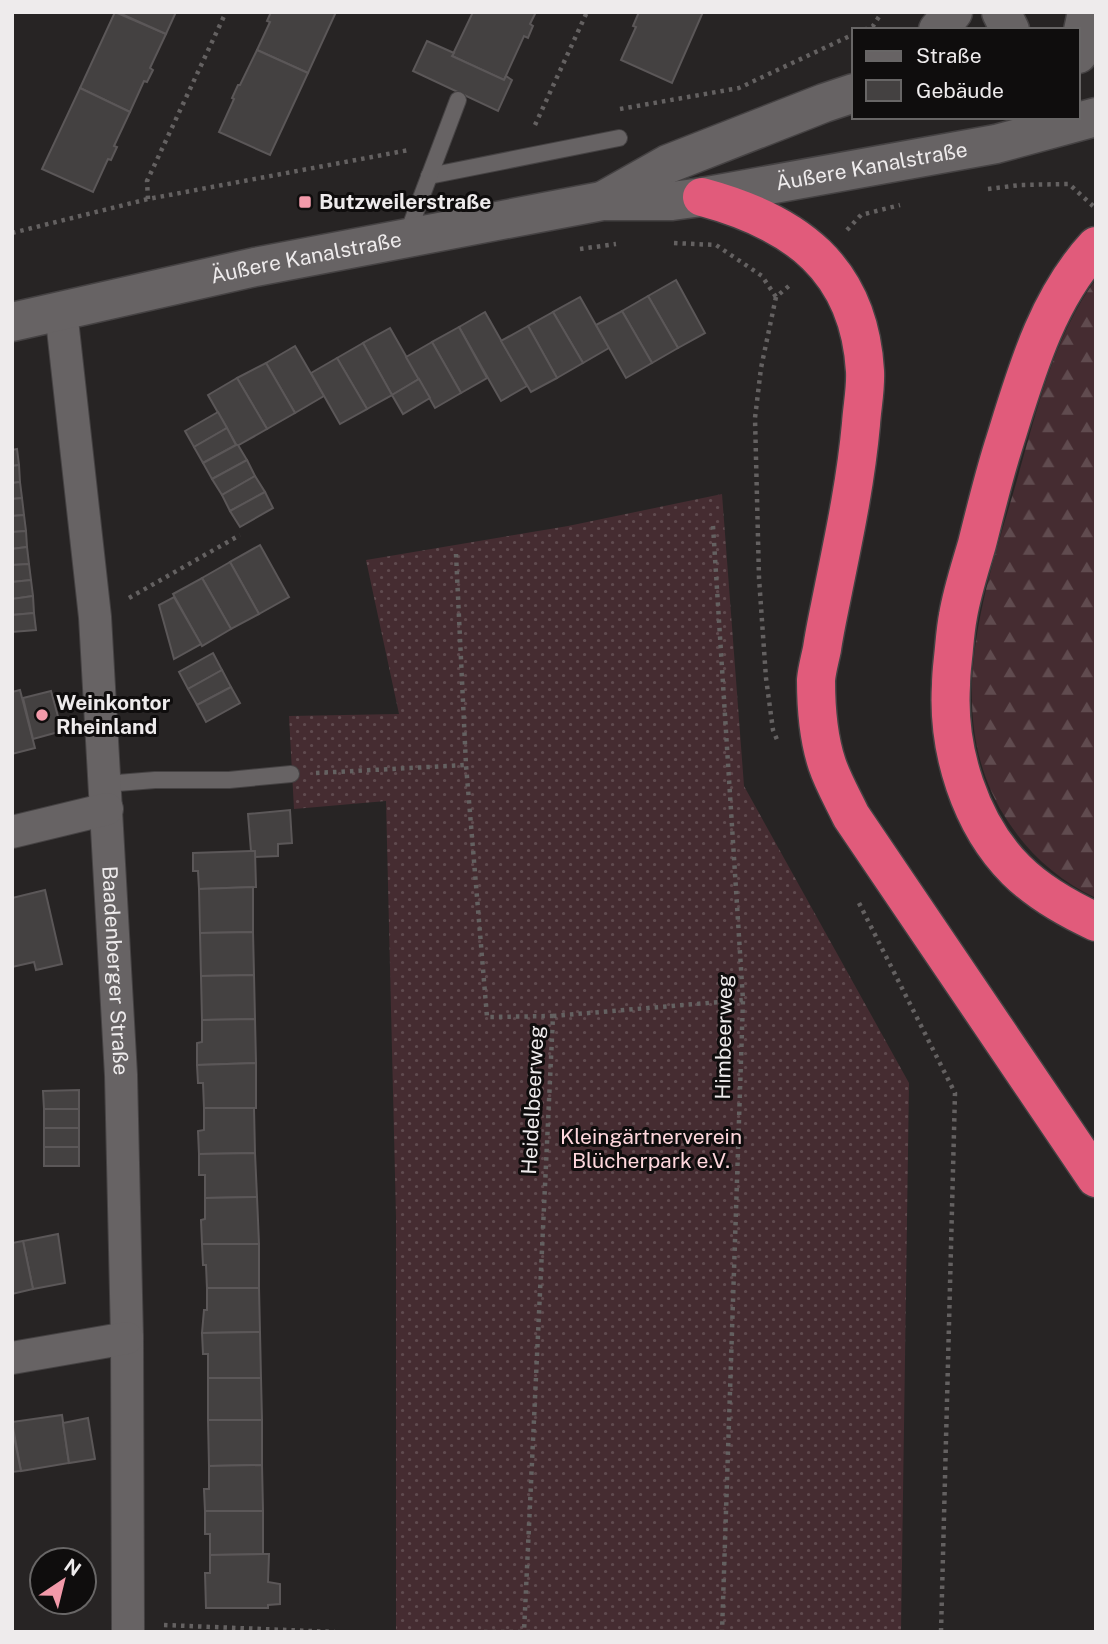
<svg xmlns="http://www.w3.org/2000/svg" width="1108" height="1644" font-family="'Public Sans',sans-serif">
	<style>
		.grass { fill: url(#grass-dots) }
		.forest { fill: url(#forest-firs) }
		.building { fill: #444141; stroke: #5b5758; stroke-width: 2 }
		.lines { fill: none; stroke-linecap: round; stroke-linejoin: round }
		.service-casing { stroke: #454243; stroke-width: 18 }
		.minor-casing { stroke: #454243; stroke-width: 34 }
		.secondary-casing { stroke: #454243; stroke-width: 41 }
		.motorway-casing { stroke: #454243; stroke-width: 41 }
		.path { stroke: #646161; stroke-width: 4.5; stroke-dasharray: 3.5 5; stroke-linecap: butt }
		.service { stroke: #676364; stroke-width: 16 }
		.minor { stroke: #676364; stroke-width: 32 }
		.secondary { stroke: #676364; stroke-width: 38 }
		.motorway { stroke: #e15b7b; stroke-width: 38 }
		.poi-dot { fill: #f39aaa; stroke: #0f0d0d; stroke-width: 2.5 }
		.labels { text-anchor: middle; stroke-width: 6; stroke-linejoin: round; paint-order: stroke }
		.street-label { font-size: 21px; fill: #eeebec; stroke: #0f0d0d }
		.poi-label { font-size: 21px; font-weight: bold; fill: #eeebec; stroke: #0f0d0d; text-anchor: start }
		.park-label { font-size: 21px; fill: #ffd7dd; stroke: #0f0d0d }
	</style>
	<defs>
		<pattern id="grass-dots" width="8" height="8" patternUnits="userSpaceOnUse" patternTransform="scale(1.75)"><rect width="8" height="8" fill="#452c31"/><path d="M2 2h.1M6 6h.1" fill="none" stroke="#604b4f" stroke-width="1.8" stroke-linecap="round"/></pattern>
		<pattern id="forest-firs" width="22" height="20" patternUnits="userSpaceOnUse" patternTransform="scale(1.75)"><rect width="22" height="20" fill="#452c31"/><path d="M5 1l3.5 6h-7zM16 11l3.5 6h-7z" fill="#604b4f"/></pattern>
	</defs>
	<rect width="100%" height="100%" fill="#272424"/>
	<polygon class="grass" points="722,494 744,786 909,1083 901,1632 396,1632 396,1217 386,801 294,809 289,716 399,714 366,560 568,526"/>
	<path class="forest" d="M1096,279V898C1060,881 1031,856 1009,823C938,718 985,590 1017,480C1036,413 1054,336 1096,279Z"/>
	<g class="building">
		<polygon points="115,12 166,34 150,68 153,70 147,82 144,81 130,112 80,88"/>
		<polygon points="117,12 176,12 166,34"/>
		<polygon points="271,12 336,12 308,73 257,50 270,22 267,21"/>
		<polygon points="473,12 536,12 530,24 533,26 528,38 524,36 504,80 452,56"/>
		<polygon points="639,12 703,12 672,83 621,60 636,27 633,26"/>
		<polygon points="427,41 454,53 452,56 504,80 506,76 512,80 498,111 413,71"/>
		<polygon points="257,50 308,73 270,155 219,132 234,99 232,98 238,85 240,85"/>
		<polygon points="80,88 130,112 114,146 117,147 111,160 108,159 93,192 42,169"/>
		<polygon points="676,280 705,333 678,348 648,296"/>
		<polygon points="648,296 678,348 652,363 622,311"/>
		<polygon points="580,297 609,348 583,363 553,312"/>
		<polygon points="622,311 652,363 626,378 596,325"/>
		<polygon points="485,312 527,386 501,401 459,327"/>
		<polygon points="553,312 583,363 557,378 528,326"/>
		<polygon points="528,326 557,378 531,392 501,341"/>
		<polygon points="459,327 487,378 461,393 432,342"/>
		<polygon points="390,328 419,379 392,395 363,343"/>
		<polygon points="432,342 461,393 435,408 406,357"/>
		<polygon points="363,343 392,395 367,409 337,358"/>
		<polygon points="295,346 324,396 295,413 266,363"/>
		<polygon points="337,358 367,409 340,424 311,373"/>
		<polygon points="266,363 295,413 267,429 237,378"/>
		<polygon points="237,378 267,429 237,446 208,395"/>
		<polygon points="419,379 430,398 403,414 392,395"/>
		<polygon points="218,412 227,428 194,447 185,431"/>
		<polygon points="227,428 236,445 203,463 194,447"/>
		<polygon points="236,445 238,445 247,460 212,479 203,463"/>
		<polygon points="17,449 19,465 12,466 12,450"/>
		<polygon points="247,460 255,476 222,495 212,479"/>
		<polygon points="19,465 20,482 12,483 12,466"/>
		<polygon points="255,476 265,492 230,511 222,495"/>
		<polygon points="20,482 22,498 12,499 12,483"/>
		<polygon points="265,492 273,508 240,527 230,511"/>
		<polygon points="22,498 24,515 12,516 12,499"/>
		<polygon points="24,515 26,531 12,532 12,516"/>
		<polygon points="26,531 27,547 12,549 12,532"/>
		<polygon points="260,545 289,597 259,614 230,562"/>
		<polygon points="27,547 29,564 12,565 12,549"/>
		<polygon points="230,562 259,614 231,629 202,578"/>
		<polygon points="29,564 31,580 12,582 12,565"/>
		<polygon points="202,578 231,629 202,646 173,594"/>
		<polygon points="31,580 33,596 12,599 12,582"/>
		<polygon points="33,596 34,613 12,615 12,599"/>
		<polygon points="174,597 201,644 174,659 159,605"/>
		<polygon points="34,613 36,630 12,632 12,615"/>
		<polygon points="213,653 222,670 188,689 179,672"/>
		<polygon points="222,670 231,687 197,705 188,689"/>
		<polygon points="231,687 240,703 206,722 197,705"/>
		<polygon points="20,690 35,748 12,754 12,692"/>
		<polygon points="51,691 62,731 33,739 23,698"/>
		<polygon points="290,810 292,843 278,844 278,856 255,857 255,851 251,851 248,814"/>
		<polygon points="251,851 255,851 256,887 199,889 198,871 193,871 193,853"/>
		<polygon points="253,887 253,932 200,933 199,889"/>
		<polygon points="45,890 62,964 36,970 34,962 12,967 12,898"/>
		<polygon points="253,932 254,975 201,976 200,933"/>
		<polygon points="254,975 255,1019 202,1020 201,976"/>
		<polygon points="255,1019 256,1063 197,1065 197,1043 202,1042 202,1020"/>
		<polygon points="256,1063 256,1108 204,1108 203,1083 198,1083 197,1065"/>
		<polygon points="79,1090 79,1109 44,1109 43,1091"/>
		<polygon points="204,1108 254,1108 255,1153 199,1154 198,1131 204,1130"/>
		<rect x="44" y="1109" width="35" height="19"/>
		<rect x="44" y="1128" width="35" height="19"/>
		<rect x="44" y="1147" width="35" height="19"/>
		<polygon points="255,1153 257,1197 205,1198 205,1175 199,1175 199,1154"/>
		<polygon points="257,1197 259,1244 202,1244 201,1220 205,1219 205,1198"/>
		<polygon points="58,1234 65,1283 33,1289 23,1241"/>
		<polygon points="23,1241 33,1289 12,1294 12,1243"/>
		<polygon points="202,1244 259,1244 259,1288 207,1288 206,1265 203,1265"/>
		<polygon points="207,1288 259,1288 260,1332 202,1333 204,1310 207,1310"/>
		<polygon points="260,1332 261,1378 208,1378 208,1354 203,1354 202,1333"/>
		<polygon points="208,1378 261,1378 262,1420 208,1420"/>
		<polygon points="62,1415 69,1463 21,1471 12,1422"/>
		<polygon points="88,1418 95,1459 69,1463 63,1423"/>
		<polygon points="208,1420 262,1420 262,1465 209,1466"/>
		<polygon points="12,1427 21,1471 12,1472"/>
		<polygon points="262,1465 263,1511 205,1511 204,1489 209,1489 209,1466"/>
		<polygon points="205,1511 263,1511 263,1554 210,1555 210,1534 205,1534"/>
		<polygon points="263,1554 269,1554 268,1582 280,1584 280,1604 268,1605 268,1608 206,1608 205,1573 210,1573 210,1555"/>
	</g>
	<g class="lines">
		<defs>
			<g id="service">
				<polyline points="429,176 619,138"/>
				<polyline points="407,235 458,100"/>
				<polyline points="105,784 155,780 229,780 291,774"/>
			</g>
			<g id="minor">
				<path id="s1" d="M61,311L95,617L121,1075L127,1338L128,1632"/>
				<polyline points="12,832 107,809"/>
				<polyline points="12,1358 127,1338"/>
			</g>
			<g id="secondary">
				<polyline points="1001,12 1010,30"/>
				<polyline points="938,30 953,12"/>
				<polyline points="1078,54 1087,12"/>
				<polyline points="604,200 668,164 824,103 854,93"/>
				<path id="s2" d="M12,322L255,267L602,201H672L702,197L996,144L1096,117"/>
			</g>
			<g id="motorway">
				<path d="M702,197C795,222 859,268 865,371C866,389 862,407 861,424C856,479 845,532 834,586C830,607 825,628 822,649C820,659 817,669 816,680C816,708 818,737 827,764C833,782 843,799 851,816L1096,1178"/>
				<path d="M1096,246C1045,301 1025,377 1003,447C993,479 985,512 977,544C970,568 962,592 958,616C956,626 955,637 954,648C953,660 951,672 951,685C947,750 970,824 1016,870C1038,892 1068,909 1096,922"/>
			</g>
		</defs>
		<use href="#service" class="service-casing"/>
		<use href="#minor" class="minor-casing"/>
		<use href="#secondary" class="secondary-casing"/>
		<use href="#motorway" class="motorway-casing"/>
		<g class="path">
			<polyline points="864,30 873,26 882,12"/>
			<polyline points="620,109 739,88 854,34"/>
			<polyline points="535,125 587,12"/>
			<polyline points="988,189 1020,185 1069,184 1093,206"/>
			<polyline points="148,199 147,181 226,12"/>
			<polyline points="847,230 861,215 900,205"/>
			<polyline points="12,233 148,199 409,150"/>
			<polyline points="674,243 716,245 762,276 776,297 790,285"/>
			<polyline points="580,249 616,244"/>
			<polyline points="776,297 761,368 755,418 759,578 766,678 773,730 778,742"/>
			<polyline points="713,526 743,1000 722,1632"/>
			<polyline points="456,554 466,765 487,1017 553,1016 524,1632"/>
			<polyline points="129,598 240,535"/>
			<polyline points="316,773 466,765"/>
			<polyline points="859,903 955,1093 941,1632"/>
			<polyline points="553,1016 743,1000"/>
			<polyline points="164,1625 335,1632"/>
			<polyline points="484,1632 533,1632"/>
		</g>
		<use href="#service" class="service"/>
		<use href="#minor" class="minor"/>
		<use href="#secondary" class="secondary"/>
		<use href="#motorway" class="motorway"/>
	</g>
	<g class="poi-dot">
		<rect x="298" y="195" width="14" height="14" rx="3.5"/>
		<circle cx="42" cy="715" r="7"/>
	</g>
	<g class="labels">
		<g class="street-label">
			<text dy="7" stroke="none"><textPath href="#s2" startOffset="875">Äußere Kanalstraße</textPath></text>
			<text dy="7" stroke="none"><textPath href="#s2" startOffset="301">Äußere Kanalstraße</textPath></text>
			<text dy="7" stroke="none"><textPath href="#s1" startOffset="662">Baadenberger Straße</textPath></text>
			<text transform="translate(724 1037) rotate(-89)" y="7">Himbeerweg</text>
			<text transform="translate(533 1100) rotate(-87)" y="7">Heidelbeerweg</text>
		</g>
		<g class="poi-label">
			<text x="319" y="209">Butzweilerstraße</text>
			<text x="56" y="710">Weinkontor<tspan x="56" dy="24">Rheinland</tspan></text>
		</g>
		<g class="park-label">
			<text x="651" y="1144">Kleingärtnerverein<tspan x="651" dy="24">Blücherpark e.V.</tspan></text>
		</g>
	</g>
	<rect width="1108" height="1644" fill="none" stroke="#eeebec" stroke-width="28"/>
	<rect x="852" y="28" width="228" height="91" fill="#0f0d0d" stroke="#686666" stroke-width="2"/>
	<rect x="866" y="51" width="35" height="10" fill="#676364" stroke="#686666" stroke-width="2"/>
	<text x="916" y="63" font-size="21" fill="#eeebec">Straße</text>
	<rect x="866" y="80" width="35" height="21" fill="#444141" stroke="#686666" stroke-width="2"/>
	<text x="916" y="98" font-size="21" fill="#eeebec">Gebäude</text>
	<g transform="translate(63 1581) rotate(35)"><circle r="33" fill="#0f0d0d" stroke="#686666" stroke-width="2"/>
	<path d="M0-5L12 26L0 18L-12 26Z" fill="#f39aaa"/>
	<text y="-10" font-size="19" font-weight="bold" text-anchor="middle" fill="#eeebec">N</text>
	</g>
</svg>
